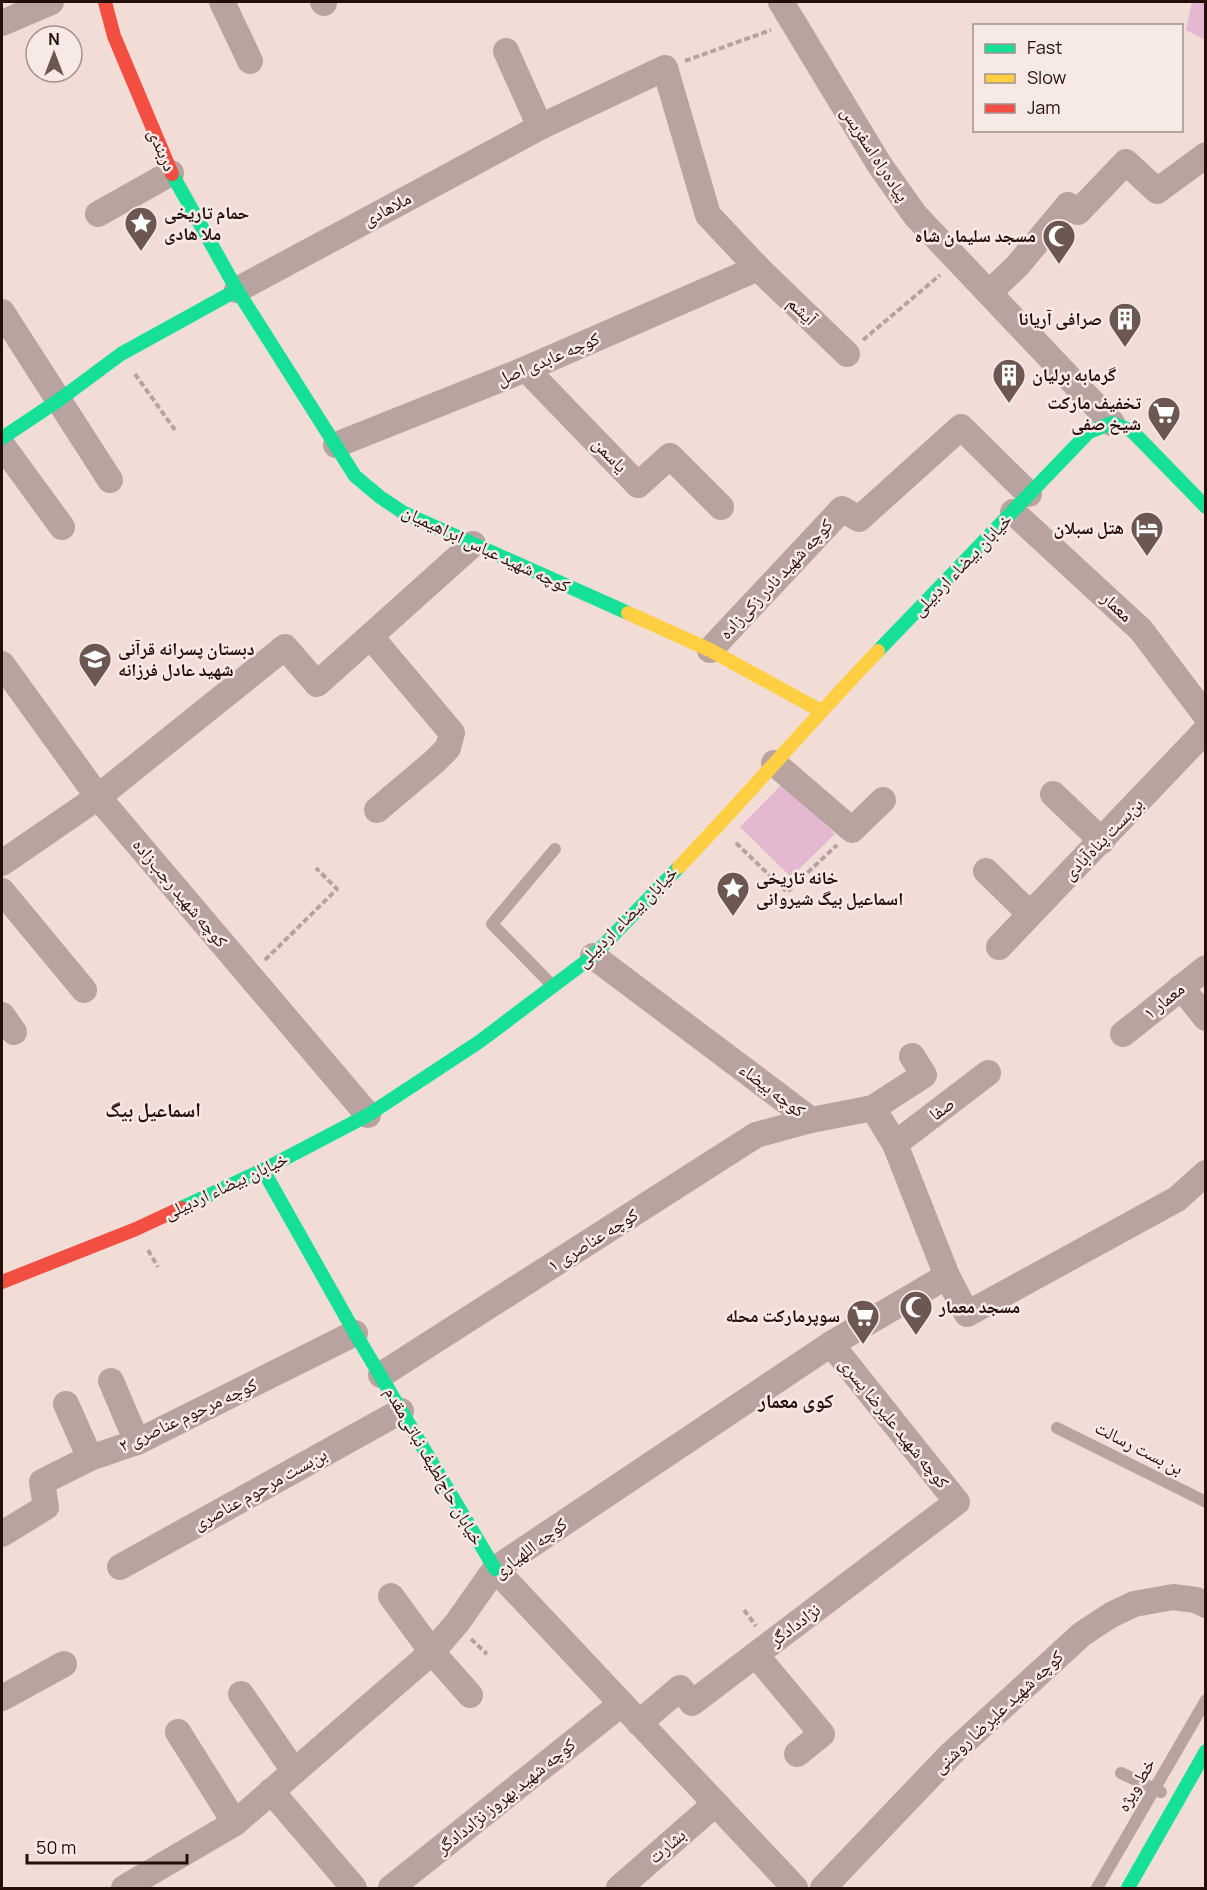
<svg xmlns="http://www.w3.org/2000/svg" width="1207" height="1890" font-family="Manrope,'Noto Naskh Arabic',sans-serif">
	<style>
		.green { fill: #e4b8d0 }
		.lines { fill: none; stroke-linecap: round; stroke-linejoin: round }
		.path { stroke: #b6a39f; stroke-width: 4; stroke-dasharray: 6 3; stroke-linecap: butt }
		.lane { stroke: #b8a39e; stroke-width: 12 }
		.street { stroke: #b8a39e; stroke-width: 26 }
		.fast { stroke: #16e098; stroke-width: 14 }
		.slow { stroke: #ffcf43; stroke-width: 14 }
		.jam { stroke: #f24e42; stroke-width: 14 }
		.labels { text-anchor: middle; stroke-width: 5; stroke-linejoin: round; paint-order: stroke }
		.street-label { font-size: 18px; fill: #260f0a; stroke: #f7e9e5 }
		.poi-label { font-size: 18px; font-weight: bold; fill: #260f0a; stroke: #f7e9e5; text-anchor: start }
		.neighbourhood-label { font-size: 20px; font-weight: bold; fill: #260f0a; stroke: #f7e9e5 }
	</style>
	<rect width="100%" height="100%" fill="#f2dcd6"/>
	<g class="green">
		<polygon points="1192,2 1205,2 1205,40 1186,30"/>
		<polygon points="783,783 835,834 791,877 740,827"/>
	</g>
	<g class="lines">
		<g class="path">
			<polyline points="685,61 771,30"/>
			<polyline points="863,340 940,275"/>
			<polyline points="135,374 175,430"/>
			<polyline points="736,843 787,892 837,845"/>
			<polyline points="265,960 337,889 316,868"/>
			<polyline points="148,1250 158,1267"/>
			<polyline points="744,1610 756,1626"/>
			<polyline points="471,1639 487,1654"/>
		</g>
		<g class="lane">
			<polyline points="552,985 492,924 555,849"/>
			<polyline points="1057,1428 1206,1502"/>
			<polyline points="1121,1773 1161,1792"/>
			<polyline points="1097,1888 1206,1700"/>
		</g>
		<g class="street">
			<polyline points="222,2 250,61"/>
			<polyline points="323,2 324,3"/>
			<polyline points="781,2 879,164 915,215 1112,423"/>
			<polyline points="2,23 51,2"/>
			<polyline points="506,51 540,127"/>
			<polyline points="98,214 171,173"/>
			<polyline points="237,290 540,127 665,68 708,215 758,268 847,354"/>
			<polyline points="989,293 1018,265 1068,205 1078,212 1126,162 1157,191 1206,155"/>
			<polyline points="2,312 110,480"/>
			<polyline points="526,369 638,485 670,456 721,507"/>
			<polyline points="2,445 62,527"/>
			<polyline points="336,445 526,369 758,268"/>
			<polyline points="1013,512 1141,630 1206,716"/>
			<polyline points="371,637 452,733 448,748 435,761 377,810"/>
			<polyline points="710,650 842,509 859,519 961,427 1029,494"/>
			<polyline points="2,664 98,797 368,1115"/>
			<polyline points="774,763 852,830 883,800"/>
			<polyline points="1053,794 1102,841"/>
			<polyline points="2,863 98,797 285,647 317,684 473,544"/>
			<polyline points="986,871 1030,914"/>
			<polyline points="2,891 84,990"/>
			<polyline points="999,947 1206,730"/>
			<polyline points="593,956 811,1120 873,1108 895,1144 947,1276 967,1314 1177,1199 1206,1173"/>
			<polyline points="1181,987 1206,1018"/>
			<polyline points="2,1015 14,1032"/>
			<polyline points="1123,1034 1206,968"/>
			<polyline points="873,1108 924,1075 912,1056"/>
			<polyline points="895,1144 988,1073"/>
			<polyline points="381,1375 756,1135 811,1120"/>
			<polyline points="111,1381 137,1442"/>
			<polyline points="66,1404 90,1458"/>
			<polyline points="2,1534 46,1507 42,1482 90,1458 137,1442 355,1333"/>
			<polyline points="120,1567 401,1411"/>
			<polyline points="495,1569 795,1888"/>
			<polyline points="391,1596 432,1652 470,1695"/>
			<polyline points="756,1655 822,1734 797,1754"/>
			<polyline points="241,1694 294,1771"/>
			<polyline points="2,1698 64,1664"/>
			<polyline points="639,1723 680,1688 692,1703 957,1502 831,1344"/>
			<polyline points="178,1732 235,1823"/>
			<polyline points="271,1791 354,1888"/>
			<polyline points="124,1888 235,1823 432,1652 457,1623 495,1569 831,1344 947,1276"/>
			<polyline points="391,1888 621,1704"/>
			<polyline points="619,1888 715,1804"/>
			<polyline points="823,1888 951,1754 1082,1634 1111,1615 1134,1604 1173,1597 1196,1600 1206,1605"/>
		</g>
		<g class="fast">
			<polyline points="172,174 237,290 355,476 380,497 404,513 628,613"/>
			<polyline points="2,438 59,400 121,354 237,290"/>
			<polyline points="878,651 1089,432 1112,423 1132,431 1206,507"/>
			<polyline points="263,1170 355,1333 495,1569"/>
			<polyline points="181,1208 263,1170 368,1115 479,1042 593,956 679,867"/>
			<polyline points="1128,1888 1206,1751"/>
		</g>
		<g class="slow">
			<polyline points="628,613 710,650 821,711"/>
			<path d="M679,867C747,796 810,722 878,651"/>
		</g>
		<g class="jam">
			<polyline points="105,2 114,36 172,174"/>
			<polyline points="2,1282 136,1229 181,1208"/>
		</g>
	</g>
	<defs>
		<symbol id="sight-pin" viewBox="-11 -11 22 30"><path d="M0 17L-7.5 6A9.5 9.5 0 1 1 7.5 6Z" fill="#6d5751" stroke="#f7e9e5"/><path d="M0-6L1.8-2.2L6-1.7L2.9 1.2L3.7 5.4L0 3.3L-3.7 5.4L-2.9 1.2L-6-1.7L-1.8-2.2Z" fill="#fff"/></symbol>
		<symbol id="mosque-pin" viewBox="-11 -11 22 30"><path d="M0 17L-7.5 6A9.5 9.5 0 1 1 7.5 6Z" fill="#6d5751" stroke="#f7e9e5"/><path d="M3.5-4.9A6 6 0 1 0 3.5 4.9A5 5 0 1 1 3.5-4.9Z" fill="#fff"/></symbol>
		<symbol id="building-pin" viewBox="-11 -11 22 30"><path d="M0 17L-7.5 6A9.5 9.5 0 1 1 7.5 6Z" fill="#6d5751" stroke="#f7e9e5"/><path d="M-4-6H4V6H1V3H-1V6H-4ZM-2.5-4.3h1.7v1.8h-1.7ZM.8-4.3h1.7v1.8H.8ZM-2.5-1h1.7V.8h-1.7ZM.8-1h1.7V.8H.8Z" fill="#fff"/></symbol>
		<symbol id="supermarket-pin" viewBox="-11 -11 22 30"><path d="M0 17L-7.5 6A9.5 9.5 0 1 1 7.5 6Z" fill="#6d5751" stroke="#f7e9e5"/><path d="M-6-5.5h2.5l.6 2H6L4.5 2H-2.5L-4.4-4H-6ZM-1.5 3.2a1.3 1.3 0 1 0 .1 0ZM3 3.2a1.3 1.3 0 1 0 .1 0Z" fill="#fff"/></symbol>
		<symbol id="hotel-pin" viewBox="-11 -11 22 30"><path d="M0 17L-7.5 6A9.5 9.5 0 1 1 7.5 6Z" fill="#6d5751" stroke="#f7e9e5"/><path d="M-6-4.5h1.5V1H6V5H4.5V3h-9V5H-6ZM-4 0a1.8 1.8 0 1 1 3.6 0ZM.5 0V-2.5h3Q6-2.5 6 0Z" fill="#fff"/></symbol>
		<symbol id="school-pin" viewBox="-11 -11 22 30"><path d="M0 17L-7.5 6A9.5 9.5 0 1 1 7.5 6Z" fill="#6d5751" stroke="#f7e9e5"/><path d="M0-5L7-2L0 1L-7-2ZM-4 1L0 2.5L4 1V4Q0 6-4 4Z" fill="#fff"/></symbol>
	</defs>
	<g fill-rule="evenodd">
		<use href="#sight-pin" x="122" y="204" width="38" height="52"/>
		<use href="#mosque-pin" x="1040" y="217" width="38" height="52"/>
		<use href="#building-pin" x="1106" y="300" width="38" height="52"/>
		<use href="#building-pin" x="990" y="356" width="38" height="52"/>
		<use href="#supermarket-pin" x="1145" y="394" width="38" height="52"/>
		<use href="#hotel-pin" x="1128" y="509" width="38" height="52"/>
		<use href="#school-pin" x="76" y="640" width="38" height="52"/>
		<use href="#sight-pin" x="714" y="869" width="38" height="52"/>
		<use href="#mosque-pin" x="897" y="1288" width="38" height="52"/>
		<use href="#supermarket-pin" x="844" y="1297" width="38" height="52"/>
	</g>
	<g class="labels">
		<g class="street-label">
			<text transform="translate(162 150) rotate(67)" y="6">دربندی</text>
			<text transform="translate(875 154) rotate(57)" y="6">پیاده‌راه اسفریس</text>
			<text transform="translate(387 209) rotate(-28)" y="6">ملاهادی</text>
			<text transform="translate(802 311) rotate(44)" y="6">آیشم</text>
			<text transform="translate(548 359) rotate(-23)" y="6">کوچه عابدی اصل</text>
			<text transform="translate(610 455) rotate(46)" y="6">یاسمن</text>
			<text transform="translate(486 549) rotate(25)" y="6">کوچه شهید عباس ابراهیمیان</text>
			<text transform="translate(962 565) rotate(-46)" y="6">خیابان بیضاء اردبیلی</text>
			<text transform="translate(776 579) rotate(-47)" y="6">کوچه شهید نادر زکی‌زاده</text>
			<text transform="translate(1117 607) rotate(43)" y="6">معمار</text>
			<text transform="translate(1103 839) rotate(-46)" y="6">بن‌بست پناه‌آبادی</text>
			<text transform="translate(180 893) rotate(50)" y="6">کوچه شهید رجب‌زاده</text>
			<text transform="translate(627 917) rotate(-45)" y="6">خیابان بیضاء اردبیلی</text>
			<text transform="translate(1164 1001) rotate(-39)" y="6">معمار ۱</text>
			<text transform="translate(772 1090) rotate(37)" y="6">کوچه بیضاء</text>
			<text transform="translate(942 1109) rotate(-37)" y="6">صفا</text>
			<text transform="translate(226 1186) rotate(-25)" y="6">خیابان بیضاء اردبیلی</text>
			<text transform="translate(593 1240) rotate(-32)" y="6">کوچه عناصری ۱</text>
			<text transform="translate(188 1415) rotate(-25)" y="6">کوچه مرحوم عناصری ۲</text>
			<text transform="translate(894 1423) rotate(51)" y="6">کوچه شهید علیرضا یسری</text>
			<text transform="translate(1139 1448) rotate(27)" y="6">بن بست رسالت</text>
			<text transform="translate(434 1466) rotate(60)" y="6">خیابان حاج‌لطیف نباتی‌مقدم</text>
			<text transform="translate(260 1489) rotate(-29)" y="6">بن‌بست مرحوم عناصری</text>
			<text transform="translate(530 1548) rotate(-37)" y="6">کوچه اللهیاری</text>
			<text transform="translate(795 1625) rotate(-37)" y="6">نژاددادگر</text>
			<text transform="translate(998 1712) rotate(-43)" y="6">کوچه شهید علیرضا روشنی</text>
			<text transform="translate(1136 1785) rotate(-60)" y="6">خط ویژه</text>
			<text transform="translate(506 1796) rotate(-39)" y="6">کوچه شهید بهروز نژاددادگر</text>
			<text transform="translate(667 1846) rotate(-41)" y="6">بشارت</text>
		</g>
		<g class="poi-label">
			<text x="164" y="219">حمام تاریخی<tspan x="164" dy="21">ملا هادی</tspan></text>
			<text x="1036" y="242" text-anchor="end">مسجد سلیمان شاه</text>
			<text x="1102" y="325" text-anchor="end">صرافی آریانا</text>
			<text x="1032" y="381">گرمابه برلیان</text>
			<text x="1141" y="409" text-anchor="end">تخفیف مارکت<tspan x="1141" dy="21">شیخ صفی</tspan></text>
			<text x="1124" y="534" text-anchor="end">هتل سبلان</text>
			<text x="118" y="655">دبستان پسرانه قرآنی<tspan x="118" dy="21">شهید عادل فرزانه</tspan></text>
			<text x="756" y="884">خانه تاریخی<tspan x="756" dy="21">اسماعیل بیگ شیروانی</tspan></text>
			<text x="939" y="1313">مسجد معمار</text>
			<text x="840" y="1322" text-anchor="end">سوپرمارکت محله</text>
		</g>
		<g class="neighbourhood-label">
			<text x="153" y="1117">اسماعیل بیگ</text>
			<text x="796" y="1408">کوی معمار</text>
		</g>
	</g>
	<rect width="1207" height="1890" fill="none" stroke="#260f0a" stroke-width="6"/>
	<rect x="973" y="24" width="210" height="108" fill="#f7e9e5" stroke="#a3928d" stroke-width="1.5"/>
	<rect x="985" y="44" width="30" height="9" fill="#16e098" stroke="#a3928d" stroke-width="1.5"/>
	<text x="1027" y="54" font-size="18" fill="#260f0a">Fast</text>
	<rect x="985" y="74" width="30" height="9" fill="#ffcf43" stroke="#a3928d" stroke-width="1.5"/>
	<text x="1027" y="84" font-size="18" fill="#260f0a">Slow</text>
	<rect x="985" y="104" width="30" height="9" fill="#f24e42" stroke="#a3928d" stroke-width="1.5"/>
	<text x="1027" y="114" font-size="18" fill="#260f0a">Jam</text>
	<g transform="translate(54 54)"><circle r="28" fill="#f7e9e5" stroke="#a3928d" stroke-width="1.5"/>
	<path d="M0-4.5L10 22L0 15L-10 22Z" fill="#6d5751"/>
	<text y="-9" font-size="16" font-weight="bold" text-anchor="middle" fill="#260f0a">N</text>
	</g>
	<path d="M27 1854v9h160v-9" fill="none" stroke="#260f0a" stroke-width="3"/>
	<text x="36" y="1854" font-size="18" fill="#260f0a" stroke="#f7e9e5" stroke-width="4.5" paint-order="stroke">50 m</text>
</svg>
